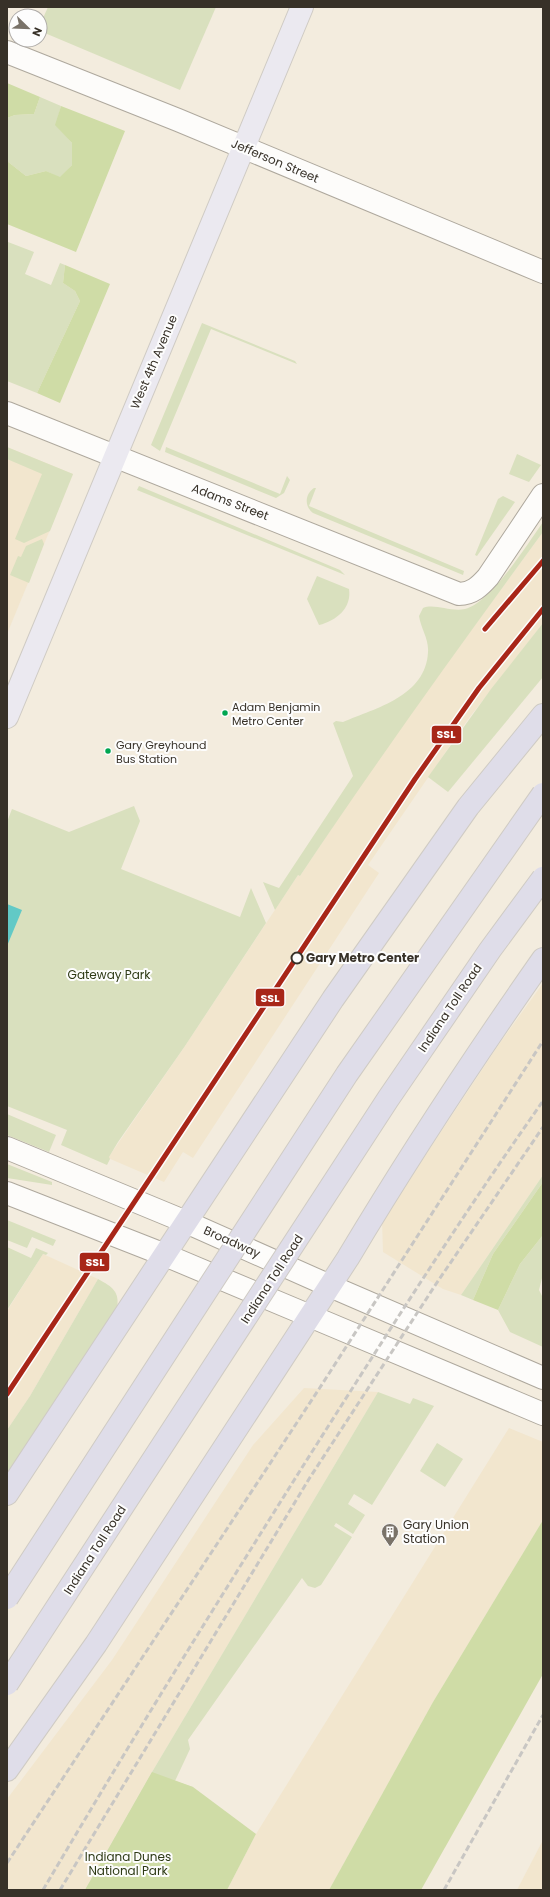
<svg xmlns="http://www.w3.org/2000/svg" width="550" height="1897" font-family="Poppins,sans-serif">
	<style>
		.built { fill: #f2e6ce }
		.green { fill: #d9e0be }
		.forest { fill: #cfdca6 }
		.water { fill: #62c9c6 }
		.lines { fill: none; stroke-linecap: round; stroke-linejoin: round }
		.street-casing { stroke: #aea89d; stroke-width: 24 }
		.secondary-casing { stroke: #aea89d; stroke-width: 24 }
		.primary-casing { stroke: #cfcbc4; stroke-width: 24 }
		.highway-casing { stroke: #cfcbc4; stroke-width: 24 }
		.street { stroke: #fdfcfa; stroke-width: 22 }
		.secondary { stroke: #fdfcfa; stroke-width: 22 }
		.primary { stroke: #ebe9f0; stroke-width: 22 }
		.highway { stroke: #dfdde9; stroke-width: 22 }
		.rail { stroke: #c8c6c3; stroke-width: 3; stroke-dasharray: 6 3; stroke-linecap: butt }
		.highway-bridge-casing { stroke: #cfcbc4; stroke-width: 24; stroke-linecap: butt }
		.highway-bridge { stroke: #dfdde9; stroke-width: 22 }
		.rail-1-casing { stroke: #fdfdfd; stroke-width: 8 }
		.rail-1 { stroke: #a82618; stroke-width: 5 }
		.bus-dot { fill: #00a651; stroke: #fdfdfd; stroke-width: 1.5 }
		.stop-dot { fill: #fdfdfd; stroke: #373128; stroke-width: 2 }
		.labels { text-anchor: middle; stroke-width: 4; stroke-linejoin: round; paint-order: stroke }
		.bus-label { font-size: 11px; fill: #373128; stroke: #fdfdfd; text-anchor: start }
		.street-label { font-size: 12px; fill: #373128; stroke: #fdfdfd }
		.stop-label { font-size: 12px; font-weight: bold; fill: #373128; stroke: #fdfdfd; text-anchor: start }
		.park-label { font-size: 12px; fill: #2e3a16; stroke: #fdfdfd }
		.poi-label { font-size: 12px; fill: #373128; stroke: #fdfdfd; text-anchor: start }
		.line-badge { stroke: #fdfdfd; stroke-width: 1.5 }
		.badge-label { font-size: 11px; text-anchor: middle; font-weight: bold; fill: #fff }
	</style>
	<rect width="100%" height="100%" fill="#f3ecde"/>
	<g class="built">
		<polygon points="7,447 73,474 7,634"/>
		<polygon points="543,532 543,623 469,718 368,865 379,873 193,1158 183,1152 164,1182 108,1158 185,1046 298,875 300,876 362,783 423,696"/>
		<polygon points="543,983 543,1175 461,1295 443,1289 383,1252 382,1221 497,1047"/>
		<polygon points="43,1254 98,1279 30,1396 7,1430 7,1311"/>
		<polygon points="304,1388 378,1392 152,1772 85,1890 7,1890 7,1799 112,1660 253,1445"/>
		<polygon points="509,1428 543,1442 543,1520 433,1702 329,1890 227,1890 256,1834"/>
		<polygon points="543,1840 543,1890 517,1890"/>
	</g>
	<g class="green">
		<polygon points="48,7 216,7 180,90 40,31 40,25"/>
		<polygon points="40,97 61,106 56,125 72,143 72,165 60,178 46,171 26,176 7,161 7,118 15,115 34,114"/>
		<polygon points="8,242 34,252 25,274 51,285 60,263 65,265 63,283 75,291 80,301 37,393 7,381"/>
		<polygon points="202,323 295,361 297,364 211,329 160,451 151,445"/>
		<polygon points="7,447 73,474 50,531 24,543 15,539 42,474 7,459"/>
		<polygon points="166,447 280,494 287,476 290,480 284,493 276,498 165,452"/>
		<polygon points="517,454 541,465 529,482 509,474"/>
		<polygon points="139,486 340,570 345,575 137,490"/>
		<path d="M314,488H316L309,506L464,571L463,575L313,513C304,506 305,494 314,488Z"/>
		<polygon points="503,496 515,502 477,556 475,555 498,499"/>
		<path d="M543,522V532C460,646 378,759 300,876L298,875L275,910L263,882L279,888L353,776L333,723L336,721L343,722C376,708 426,696 428,652C429,639 421,629 419,616L423,608C434,603 450,612 465,609C491,602 527,545 543,522Z"/>
		<polygon points="42,539 44,544 29,583 10,575 18,556 21,557 26,546"/>
		<path d="M317,576L349,589C352,608 336,621 319,625L307,599Z"/>
		<polygon points="543,623 543,677 448,792 428,777 491,689"/>
		<polygon points="134,806 140,821 121,869 240,917 251,888 266,923 185,1046 118,1142 109,1157 110,1159 107,1165 61,1145 67,1130 7,1106 7,822 12,809 69,832"/>
		<polygon points="7,1114 56,1135 49,1152 7,1135"/>
		<polygon points="7,1164 52,1182 52,1185 7,1178"/>
		<polygon points="543,1175 543,1182 493,1254 473,1300 461,1295"/>
		<polygon points="7,1220 56,1240 53,1246 32,1237 27,1248 7,1240"/>
		<polygon points="543,1235 543,1274 539,1290 543,1298 543,1347 510,1332 498,1310 520,1264"/>
		<polygon points="7,1247 31,1258 36,1248 48,1253 46,1255 43,1254 7,1310"/>
		<path d="M98,1279C113,1287 120,1292 117,1309L7,1478V1430L30,1396Z"/>
		<polygon points="378,1392 410,1404 413,1398 434,1406 372,1505 354,1494 348,1504 365,1515 353,1534 336,1523 334,1526 352,1537 321,1585 315,1588 308,1586 302,1578 188,1740 190,1749 175,1781 193,1787 143,1890 85,1890 152,1772"/>
		<polygon points="437,1443 463,1459 445,1487 420,1471"/>
	</g>
	<g class="forest">
		<polygon points="7,83 40,97 34,114 15,115 7,118"/>
		<polygon points="61,106 125,131 76,252 7,224 7,161 26,176 46,171 60,177 72,165 72,143 55,125"/>
		<polygon points="65,265 110,284 60,403 37,393 80,301 75,291 63,283"/>
		<polygon points="543,1182 543,1235 520,1264 498,1310 473,1300 493,1254"/>
		<polygon points="543,1520 543,1674 421,1890 329,1890 433,1702"/>
		<polygon points="152,1772 193,1787 256,1834 227,1890 85,1890"/>
	</g>
	<polygon class="water" points="7,904 22,910 7,946"/>
	<g class="lines">
		<defs>
			<g id="street">
				<polyline points="7,52 178,120 543,272"/>
				<path d="M7,413L459,594C472,594 480,586 488,577L543,495"/>
				<polyline points="330,1286 543,1378"/>
				<polyline points="310,1316 543,1414"/>
			</g>
			<g id="secondary">
				<polyline points="7,1148 186,1222 330,1286"/>
				<polyline points="7,1193 165,1255 310,1316"/>
			</g>
			<polyline id="primary" points="7,717 302,7"/>
			<g id="highway">
				<polyline points="7,1494 333,999 468,807 543,715"/>
				<path d="M7,1770L96,1644L348,1258C409,1156 475,1056 543,959"/>
			</g>
		</defs>
		<use href="#street" class="street-casing"/>
		<use href="#secondary" class="secondary-casing"/>
		<use href="#primary" class="primary-casing"/>
		<use href="#highway" class="highway-casing"/>
		<use href="#street" class="street"/>
		<use href="#secondary" class="secondary"/>
		<use href="#primary" class="primary"/>
		<use href="#highway" class="highway"/>
		<g class="rail">
			<polyline points="7,1863 319,1389 543,1041"/>
			<path d="M43,1890C127,1747 215,1606 303,1466C381,1343 459,1220 543,1101"/>
			<polyline points="60,1890 309,1479 436,1284 543,1127"/>
			<polyline points="444,1890 543,1715"/>
		</g>
		<defs>
			<g id="highway-bridge">
				<polyline points="7,1598 347,1074 543,794"/>
				<polyline points="7,1684 388,1099 490,950 543,878"/>
			</g>
		</defs>
		<use href="#highway-bridge" class="highway-bridge-casing"/>
		<use href="#highway-bridge" class="highway-bridge"/>
		<defs>
			<g id="rail-1">
				<polyline points="485,629 543,561"/>
				<polyline points="7,1394 415,779 479,688 543,609"/>
			</g>
		</defs>
		<use href="#rail-1" class="rail-1-casing"/>
		<use href="#rail-1" class="rail-1"/>
	</g>
	<defs>
		<symbol id="building-pin" viewBox="-11 -11 22 30"><path d="M0 17L-7.5 6A9.5 9.5 0 1 1 7.5 6Z" fill="#797268" stroke="#fdfdfd"/><path d="M-4-6H4V6H1V3H-1V6H-4ZM-2.5-4.3h1.7v1.8h-1.7ZM.8-4.3h1.7v1.8H.8ZM-2.5-1h1.7V.8h-1.7ZM.8-1h1.7V.8H.8Z" fill="#fff"/></symbol>
	</defs>
	<g fill-rule="evenodd">
		<use href="#building-pin" x="380" y="1522" width="20" height="27"/>
	</g>
	<g class="bus-dot">
		<circle cx="225" cy="713" r="3.5"/>
		<circle cx="108" cy="751" r="3.5"/>
	</g>
	<circle class="stop-dot" cx="297" cy="958" r="5.5"/>
	<g class="labels">
		<g class="bus-label">
			<text x="232" y="711">Adam Benjamin<tspan x="232" dy="14">Metro Center</tspan></text>
			<text x="116" y="749">Gary Greyhound<tspan x="116" dy="14">Bus Station</tspan></text>
		</g>
		<g class="street-label">
			<text transform="translate(275 161) rotate(23)" y="4">Jefferson Street</text>
			<text transform="translate(154 362) rotate(-67)" y="4">West 4th Avenue</text>
			<text transform="translate(230 502) rotate(21)" y="4">Adams Street</text>
			<text transform="translate(450 1008) rotate(-56)" y="4">Indiana Toll Road</text>
			<text transform="translate(232 1242) rotate(24)" y="4">Broadway</text>
			<text transform="translate(272 1279) rotate(-57)" y="4">Indiana Toll Road</text>
			<text transform="translate(95 1550) rotate(-57)" y="4">Indiana Toll Road</text>
		</g>
		<g class="stop-label">
			<text x="306" y="962">Gary Metro Center</text>
		</g>
		<g class="park-label">
			<text x="109" y="979">Gateway Park</text>
			<text x="128" y="1861">Indiana Dunes<tspan x="128" dy="14">National Park</tspan></text>
		</g>
		<g class="poi-label">
			<text x="403" y="1529">Gary Union<tspan x="403" dy="14">Station</tspan></text>
		</g>
	</g>
	<g class="line-badge">
		<rect x="431" y="725" width="31" height="19" rx="4" fill="#a82618"/>
		<rect x="255" y="988" width="30" height="19" rx="4" fill="#a82618"/>
		<rect x="79" y="1252" width="31" height="20" rx="4" fill="#a82618"/>
	</g>
	<g class="badge-label">
		<text x="446" y="738">SSL</text>
		<text x="270" y="1002">SSL</text>
		<text x="95" y="1266">SSL</text>
	</g>
	<rect width="550" height="1897" fill="none" stroke="#373128" stroke-width="16"/>
	<g transform="translate(28 28) rotate(113)"><circle r="19" fill="#fdfdfd" stroke="#aeaba8"/>
	<path d="M0-3L7 15L0 10L-7 15Z" fill="#797268"/>
	<text y="-6" font-size="11" font-weight="bold" text-anchor="middle" fill="#373128">N</text>
	</g>
</svg>
